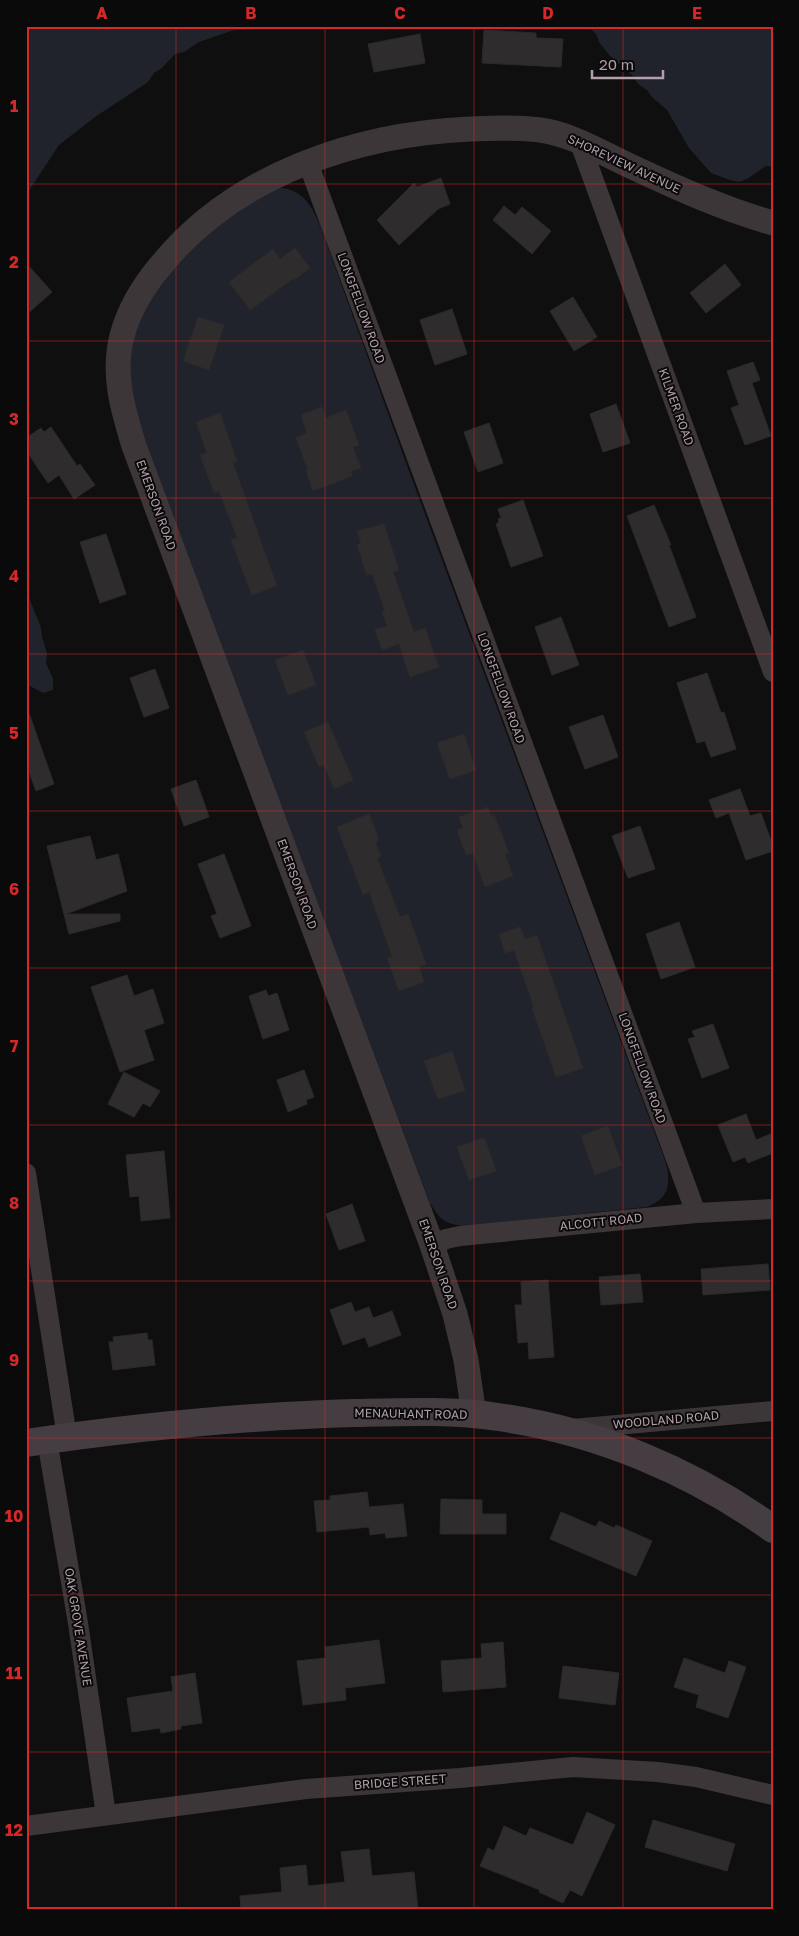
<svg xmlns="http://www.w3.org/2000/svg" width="799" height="1936" font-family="'Golos Text',sans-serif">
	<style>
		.green { fill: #20232b }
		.building { fill: #2f2c2d; stroke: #2c292a }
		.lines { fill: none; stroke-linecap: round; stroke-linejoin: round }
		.minor { stroke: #3d3639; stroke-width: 20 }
		.tertiary { stroke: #3d3639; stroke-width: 25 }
		.secondary { stroke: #463d42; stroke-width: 28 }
		.grid { fill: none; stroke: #d62828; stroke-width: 1; stroke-opacity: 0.55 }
		.labels { text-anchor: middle; stroke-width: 4; stroke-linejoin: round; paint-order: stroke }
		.street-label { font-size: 12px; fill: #b39eab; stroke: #0b0a0a }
		.neatline { fill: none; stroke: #d62828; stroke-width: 2 }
		.grid-label { font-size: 16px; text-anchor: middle; font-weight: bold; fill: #d62828 }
	</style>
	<rect width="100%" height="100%" fill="#100f0f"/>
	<g class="green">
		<polygon points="26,26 265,26 231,31 199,42 184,52 175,54 162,68 154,73 148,82 95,117 59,145 26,195"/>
		<polygon points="588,26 773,26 773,167 766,166 747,179 739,182 730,180 711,173 689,148 667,110 652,97 647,90 638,84 633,76 610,56 599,42 596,34"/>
		<path d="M283,188C306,192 313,209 321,228L406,463L666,1163C671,1184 669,1199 646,1207L466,1226C445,1224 441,1221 430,1203L144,441L135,411L130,380L131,345L148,296L198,239L272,189Z"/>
		<polygon points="26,590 41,628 42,637 47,653 46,663 53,679 53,690 43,693 26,684"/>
	</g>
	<g class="building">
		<polygon points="484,30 536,33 536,38 563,39 561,67 482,63"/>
		<polygon points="420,34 425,63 374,72 368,44"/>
		<polygon points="441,178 450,204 438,209 399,245 377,220 414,183 417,187"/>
		<polygon points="504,206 515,215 522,207 551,231 532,254 493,220"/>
		<polygon points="295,248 310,268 294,280 293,279 250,310 229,282 273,249 280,259"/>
		<polygon points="26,263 52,292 26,315"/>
		<polygon points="725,264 741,285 706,313 690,293"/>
		<polygon points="573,297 597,337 574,351 550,311"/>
		<polygon points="452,309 467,354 435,365 420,320"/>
		<polygon points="198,317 224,325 209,370 183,361"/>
		<polygon points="753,362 760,380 752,383 771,436 745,445 731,408 739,405 727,371"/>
		<polygon points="616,404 630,443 603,452 590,414"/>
		<polygon points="322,407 326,418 346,410 359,445 353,447 361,468 351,471 352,476 313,491 306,471 308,470 296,438 307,433 301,415"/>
		<polygon points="220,413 237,461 233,463 277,586 252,595 231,540 237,538 219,491 214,493 200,455 207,453 196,422"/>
		<polygon points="489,423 503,463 478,472 464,432"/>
		<polygon points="51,427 77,466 80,464 95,485 74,499 59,475 48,483 26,450 26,438 41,428 44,432"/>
		<polygon points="523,500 543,556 511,567 496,524 499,522 498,519 501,518 498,509"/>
		<polygon points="654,505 671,545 669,545 696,617 669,627 627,516"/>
		<polygon points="384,524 399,570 393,572 414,632 425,628 439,667 410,677 399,644 382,650 375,630 387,626 382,612 385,611 372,574 367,575 357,545 361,543 357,531"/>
		<polygon points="106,534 126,594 100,603 80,542"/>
		<polygon points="561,617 579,665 552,675 535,627"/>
		<polygon points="303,650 316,685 288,695 275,660"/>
		<polygon points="155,669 169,708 144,717 130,678"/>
		<polygon points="707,673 721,713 724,712 736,749 711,757 705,741 697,743 677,683"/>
		<polygon points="29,713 54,784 36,791 26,764 26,714"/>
		<polygon points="603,715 618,757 585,769 569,727"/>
		<polygon points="328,722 353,780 334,789 324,765 319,767 304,732"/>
		<polygon points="464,734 476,770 450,779 437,743"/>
		<polygon points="196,780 209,817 184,826 171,789"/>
		<polygon points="740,789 750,816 761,813 773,846 773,851 746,860 729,813 716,818 709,800"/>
		<polygon points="488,807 491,816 494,814 509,853 505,854 513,876 485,887 473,853 466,855 457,830 463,828 459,817"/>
		<polygon points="369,814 379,840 375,842 381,856 377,858 400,917 408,914 426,964 419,967 424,982 399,991 387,958 392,956 369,892 363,895 337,827"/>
		<polygon points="640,826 655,869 628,878 612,836"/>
		<polygon points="90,836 96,860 118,854 127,891 66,914 120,914 120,921 69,934 47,846"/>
		<polygon points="224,854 251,926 220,938 211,916 217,914 198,864"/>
		<polygon points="679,922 695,967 661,979 646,934"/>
		<polygon points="520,927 525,939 537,935 583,1068 556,1077 532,1008 534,1007 514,950 505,953 499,934"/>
		<polygon points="127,975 134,996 153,989 164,1023 144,1030 154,1060 120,1072 91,987"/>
		<polygon points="266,990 268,996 277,993 289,1030 263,1039 249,996"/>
		<polygon points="713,1024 729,1068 702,1078 688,1039 695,1037 692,1031"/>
		<polygon points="452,1051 465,1090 438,1099 424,1061"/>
		<polygon points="304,1070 314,1097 306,1100 307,1104 288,1112 277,1080"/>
		<polygon points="124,1072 160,1091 150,1107 143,1103 134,1117 108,1104"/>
		<polygon points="746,1114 756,1140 773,1133 773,1153 748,1163 745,1157 733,1162 718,1125"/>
		<polygon points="608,1126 622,1165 595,1175 581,1136"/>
		<polygon points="480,1139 485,1139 496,1171 469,1180 457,1147"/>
		<polygon points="164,1151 170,1218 141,1221 139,1196 130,1197 126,1155"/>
		<polygon points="352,1204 365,1241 339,1250 326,1214"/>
		<polygon points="768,1264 770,1290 703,1295 701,1269"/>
		<polygon points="640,1274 643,1302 601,1305 599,1277"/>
		<polygon points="548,1280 554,1357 529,1359 528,1342 518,1343 515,1305 522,1305 521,1282"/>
		<polygon points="351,1302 355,1312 369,1307 373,1318 392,1311 401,1335 369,1347 365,1337 343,1345 330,1310"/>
		<polygon points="147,1333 148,1340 152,1340 155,1365 113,1370 109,1342 114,1342 113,1337"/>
		<polygon points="367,1492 369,1507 403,1504 407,1536 386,1538 385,1533 370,1535 369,1527 317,1532 314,1501 330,1500 330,1496"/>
		<polygon points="441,1499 482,1500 482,1514 506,1514 506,1534 440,1534"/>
		<polygon points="561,1512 596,1527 599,1521 614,1528 616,1525 652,1541 636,1576 550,1539"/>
		<polygon points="379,1640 385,1683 345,1688 346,1700 303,1705 297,1661 326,1658 325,1647"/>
		<polygon points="503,1642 506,1687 443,1692 441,1661 482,1658 481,1644"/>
		<polygon points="684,1658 725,1673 729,1661 746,1667 728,1718 696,1707 699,1695 674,1687"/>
		<polygon points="563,1666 619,1673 615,1705 559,1698"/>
		<polygon points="195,1673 202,1723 181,1726 181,1729 161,1733 160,1728 132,1732 127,1698 173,1691 171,1677"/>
		<polygon points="587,1812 615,1825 582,1896 570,1890 563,1903 539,1892 540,1890 480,1866 488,1848 494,1851 504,1826 526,1836 530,1828 573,1845"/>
		<polygon points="653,1820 735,1844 727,1871 645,1847"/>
		<polygon points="369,1849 372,1876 414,1872 418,1910 241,1910 240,1896 282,1892 280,1868 306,1865 308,1886 345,1882 341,1852"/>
	</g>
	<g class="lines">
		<g class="minor">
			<polyline points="580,143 773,672"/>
			<polyline points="308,163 696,1213"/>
			<polyline points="26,1173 67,1437"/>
			<polyline points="432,1245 446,1239 460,1236 696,1213 773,1209"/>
			<polyline points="572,1429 773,1411"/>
			<polyline points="47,1440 78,1623 106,1815"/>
			<polyline points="26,1826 306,1789 460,1778 573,1767 658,1772 696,1777 773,1795"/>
		</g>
		<path class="tertiary" d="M474,1415L466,1360L455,1314L432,1245L134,446C123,410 112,374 122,336C129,309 144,285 162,264C236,174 357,134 470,129C494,128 517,127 540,130C571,134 600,152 628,165C675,187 723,209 773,223"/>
		<path class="secondary" d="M26,1443C136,1427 244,1416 355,1413C402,1412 451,1410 498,1417C597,1431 692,1471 773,1529"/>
	</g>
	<path class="grid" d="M176,26V1910M325,26V1910M474,26V1910M623,26V1910M26,184H773M26,341H773M26,498H773M26,654H773M26,811H773M26,968H773M26,1125H773M26,1281H773M26,1438H773M26,1595H773M26,1752H773"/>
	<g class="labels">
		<g class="street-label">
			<text transform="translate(624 164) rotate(25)" y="4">SHOREVIEW AVENUE</text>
			<text transform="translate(361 308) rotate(70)" y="4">LONGFELLOW ROAD</text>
			<text transform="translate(676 407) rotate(70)" y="4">KILMER ROAD</text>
			<text transform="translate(156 505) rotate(70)" y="4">EMERSON ROAD</text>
			<text transform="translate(501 688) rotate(70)" y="4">LONGFELLOW ROAD</text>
			<text transform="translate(297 884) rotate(70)" y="4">EMERSON ROAD</text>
			<text transform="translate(642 1068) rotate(70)" y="4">LONGFELLOW ROAD</text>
			<text transform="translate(601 1222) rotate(-6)" y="4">ALCOTT ROAD</text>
			<text transform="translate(438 1264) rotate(71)" y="4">EMERSON ROAD</text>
			<text transform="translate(411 1414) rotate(1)" y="4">MENAUHANT ROAD</text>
			<text transform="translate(666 1420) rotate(-5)" y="4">WOODLAND ROAD</text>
			<text transform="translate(78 1627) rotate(81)" y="4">OAK GROVE AVENUE</text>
			<text transform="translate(400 1782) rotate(-4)" y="4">BRIDGE STREET</text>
		</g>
	</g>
	<rect width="799" height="1936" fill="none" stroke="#0b0a0a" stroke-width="55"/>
	<path d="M592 70v8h71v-8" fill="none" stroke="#b39eab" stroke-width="2.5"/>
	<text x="599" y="70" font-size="15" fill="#b39eab" stroke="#0b0a0a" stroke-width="4" paint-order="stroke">20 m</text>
	<rect x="28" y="28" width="744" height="1880" class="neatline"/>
	<g class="grid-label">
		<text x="102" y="19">A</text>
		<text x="251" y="19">B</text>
		<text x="400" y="19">C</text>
		<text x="548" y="19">D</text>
		<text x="697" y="19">E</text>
		<text x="14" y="112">1</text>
		<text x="14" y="268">2</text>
		<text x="14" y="425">3</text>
		<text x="14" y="582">4</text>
		<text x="14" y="739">5</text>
		<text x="14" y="895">6</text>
		<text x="14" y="1052">7</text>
		<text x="14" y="1209">8</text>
		<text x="14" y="1366">9</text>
		<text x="14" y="1522">10</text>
		<text x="14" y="1679">11</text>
		<text x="14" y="1836">12</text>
	</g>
</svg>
